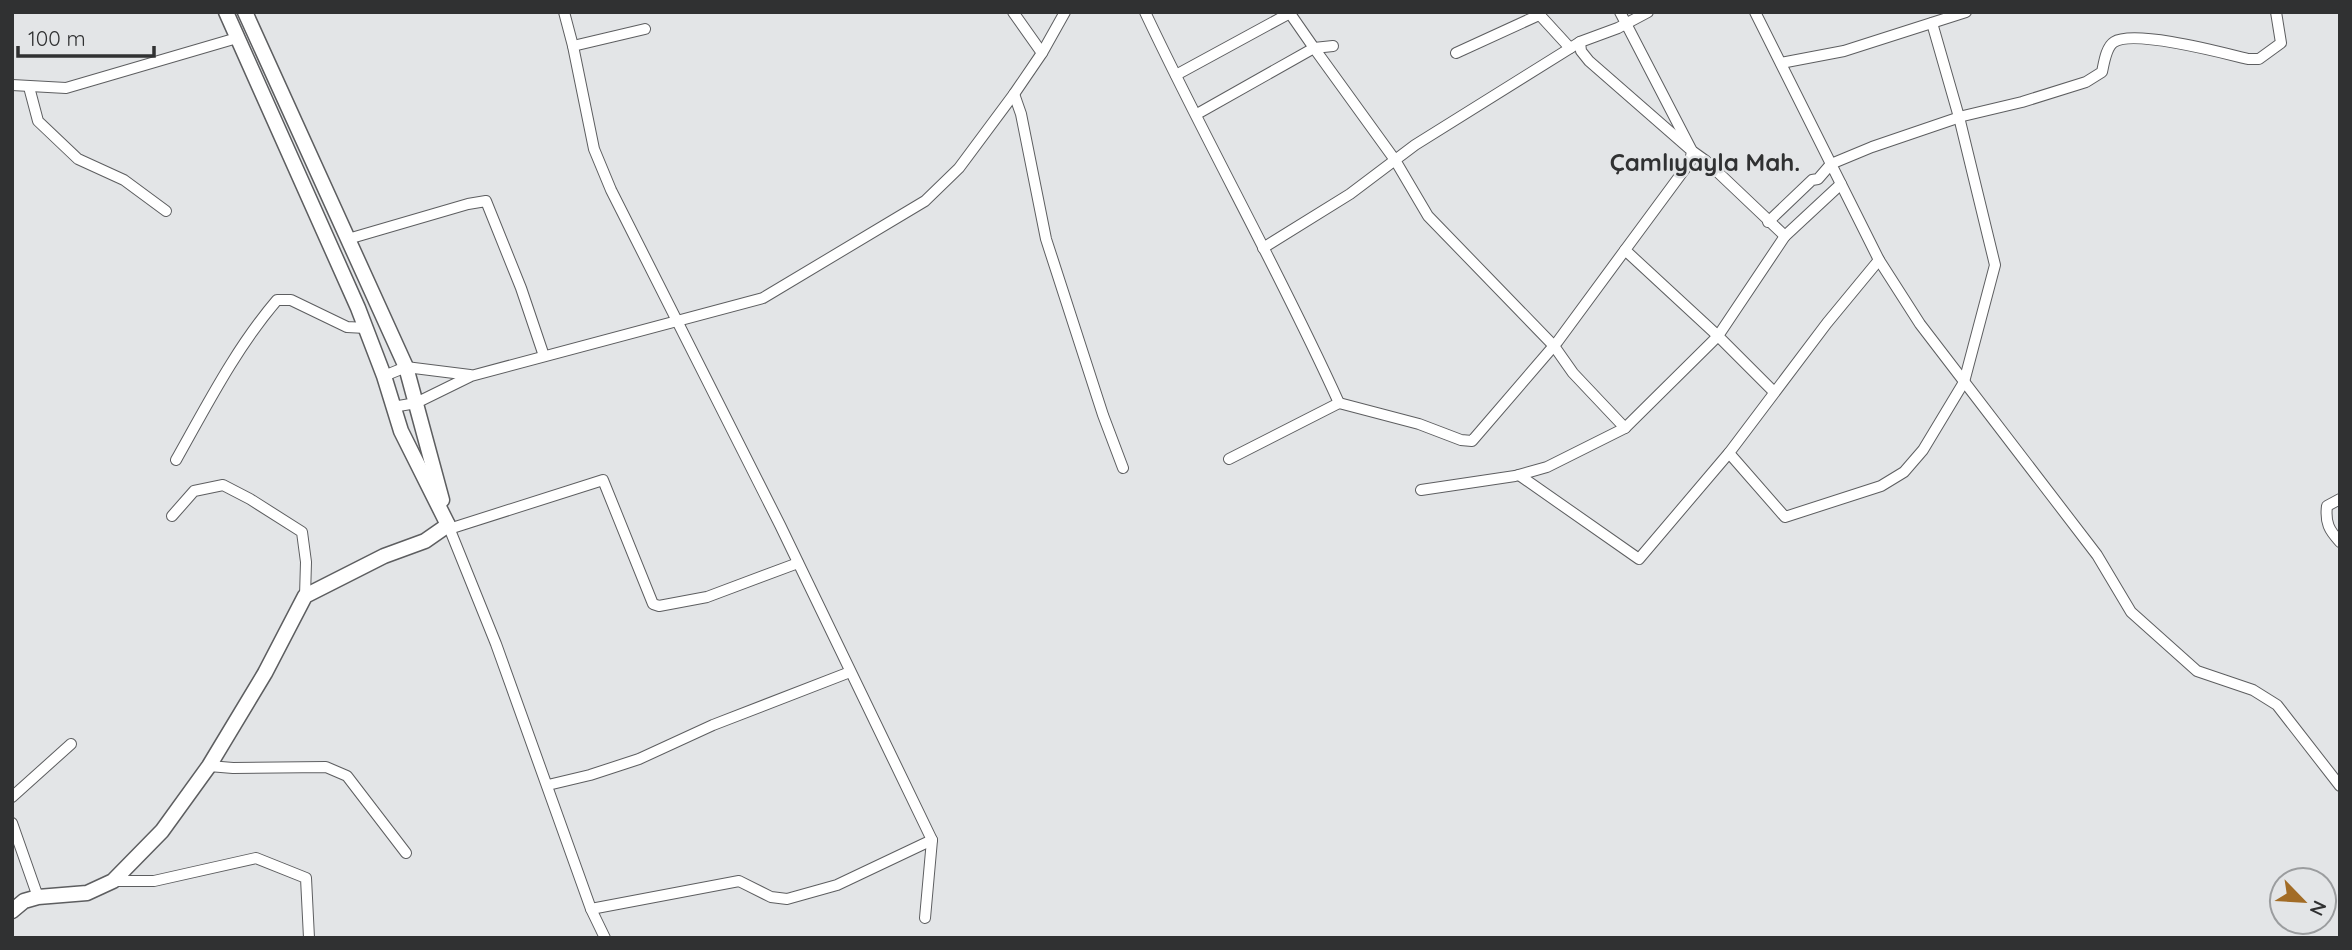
<svg xmlns="http://www.w3.org/2000/svg" width="2352" height="950" font-family="Quicksand,sans-serif">
	<style>
		.lines { fill: none; stroke-linecap: round; stroke-linejoin: round }
		.street-casing { stroke: #5d5e60; stroke-width: 12 }
		.secondary-casing { stroke: #5d5e60; stroke-width: 17 }
		.street { stroke: #fff; stroke-width: 10 }
		.secondary { stroke: #fff; stroke-width: 14 }
		.labels { text-anchor: middle; stroke-width: 5; stroke-linejoin: round; paint-order: stroke }
		.district-label { font-size: 24px; font-weight: bold; fill: #303132; stroke: #e3e5e7 }
	</style>
	<rect width="100%" height="100%" fill="#e3e5e7"/>
	<g class="lines">
		<defs>
			<g id="street">
				<polyline points="564,12 573,46"/>
				<polyline points="1013,12 1042,53"/>
				<path d="M1145,12C1207,144 1279,270 1339,403"/>
				<polyline points="1289,12 1314,48 1333,46"/>
				<polyline points="1537,12 1570,48"/>
				<polyline points="1620,12 1692,151 1706,161 1785,236 1841,184"/>
				<polyline points="1755,12 1879,260 1920,324 2097,555 2131,612 2197,671 2253,690 2277,705 2340,786"/>
				<polyline points="645,29 573,46 594,149 611,190 780,525 932,840 925,918"/>
				<polyline points="1456,53 1539,15"/>
				<polyline points="1781,63 1844,51 1966,12"/>
				<polyline points="1176,75 1290,13"/>
				<polyline points="12,85 66,88 237,38"/>
				<polyline points="29,87 38,121 78,159 124,180 166,211"/>
				<polyline points="1014,94 1021,114 1046,239 1103,415 1123,468"/>
				<polyline points="1197,114 1314,48 1395,160 1428,216 1554,346 1573,373 1625,428"/>
				<path d="M1768,222L1812,180L1818,179L1831,164L1872,147L1963,116L2022,102L2086,82L2102,72C2104,63 2106,47 2114,42C2134,29 2223,53 2248,59H2259L2281,43L2276,12"/>
				<polyline points="348,239 468,204 486,201 521,288 544,356"/>
				<polyline points="1263,248 1350,194 1415,145 1580,42"/>
				<polyline points="1879,260 1827,323 1729,453 1785,517 1881,486 1904,472 1923,450 1964,382 1995,265 1959,117 1932,23"/>
				<polyline points="384,376 406,367 470,375"/>
				<polyline points="1774,392 1718,336 1785,236"/>
				<polyline points="393,407 416,403 471,376 763,298 925,201 959,168 1014,94 1042,53 1065,12"/>
				<polyline points="1229,459 1339,403 1419,424 1461,440 1472,441 1558,341 1625,250"/>
				<path d="M176,460C207,405 236,348 277,300H291L347,327L366,328"/>
				<polyline points="1519,475 1639,559 1729,453"/>
				<polyline points="1421,490 1515,476 1547,467 1625,428 1718,336 1625,250 1690,162 1692,151 1589,61 1581,51 1580,42 1618,28 1648,12"/>
				<path d="M2340,499L2327,506C2325,523 2329,530 2340,542"/>
				<polyline points="172,516 194,491 223,485 250,499 302,532 306,562 305,596"/>
				<polyline points="448,525 496,644 591,909 605,938"/>
				<polyline points="449,529 603,480 653,604 659,606 707,597 798,563"/>
				<polyline points="209,766 233,768 326,767 347,776 406,853"/>
				<polyline points="548,785 590,775 639,759 713,725 850,672"/>
				<polyline points="12,797 71,744"/>
				<polyline points="12,823 38,897"/>
				<polyline points="113,881 154,881 256,858 306,878 309,938"/>
				<polyline points="591,909 739,881 771,897 787,899 837,885 932,840"/>
			</g>
			<g id="secondary">
				<polyline points="226,12 358,308 384,376 401,431 448,525"/>
				<polyline points="245,12 406,367 442,500"/>
				<polyline points="12,911 24,901 38,897 87,893 113,881 162,831 209,766 265,673 305,596 384,556 425,541 448,525"/>
			</g>
		</defs>
		<use href="#street" class="street-casing"/>
		<use href="#secondary" class="secondary-casing"/>
		<use href="#street" class="street"/>
		<use href="#secondary" class="secondary"/>
	</g>
	<g class="labels">
		<g class="district-label">
			<text x="1705" y="171">Çamlıyayla Mah.</text>
		</g>
	</g>
	<rect width="2352" height="950" fill="none" stroke="#303132" stroke-width="28"/>
	<g transform="translate(2303 901) rotate(115)"><circle r="33" fill="#e3e5e7" stroke="#9b9d9f" stroke-width="2"/>
	<path d="M0-5L12 26L0 18L-12 26Z" fill="#a26c26"/>
	<text y="-10" font-size="19" font-weight="bold" text-anchor="middle" fill="#303132">N</text>
	</g>
	<path d="M18 46v10h136v-10" fill="none" stroke="#303132" stroke-width="3.5"/>
	<text x="28" y="46" font-size="21" fill="#303132" stroke="#e3e5e7" stroke-width="5" paint-order="stroke">100 m</text>
</svg>
